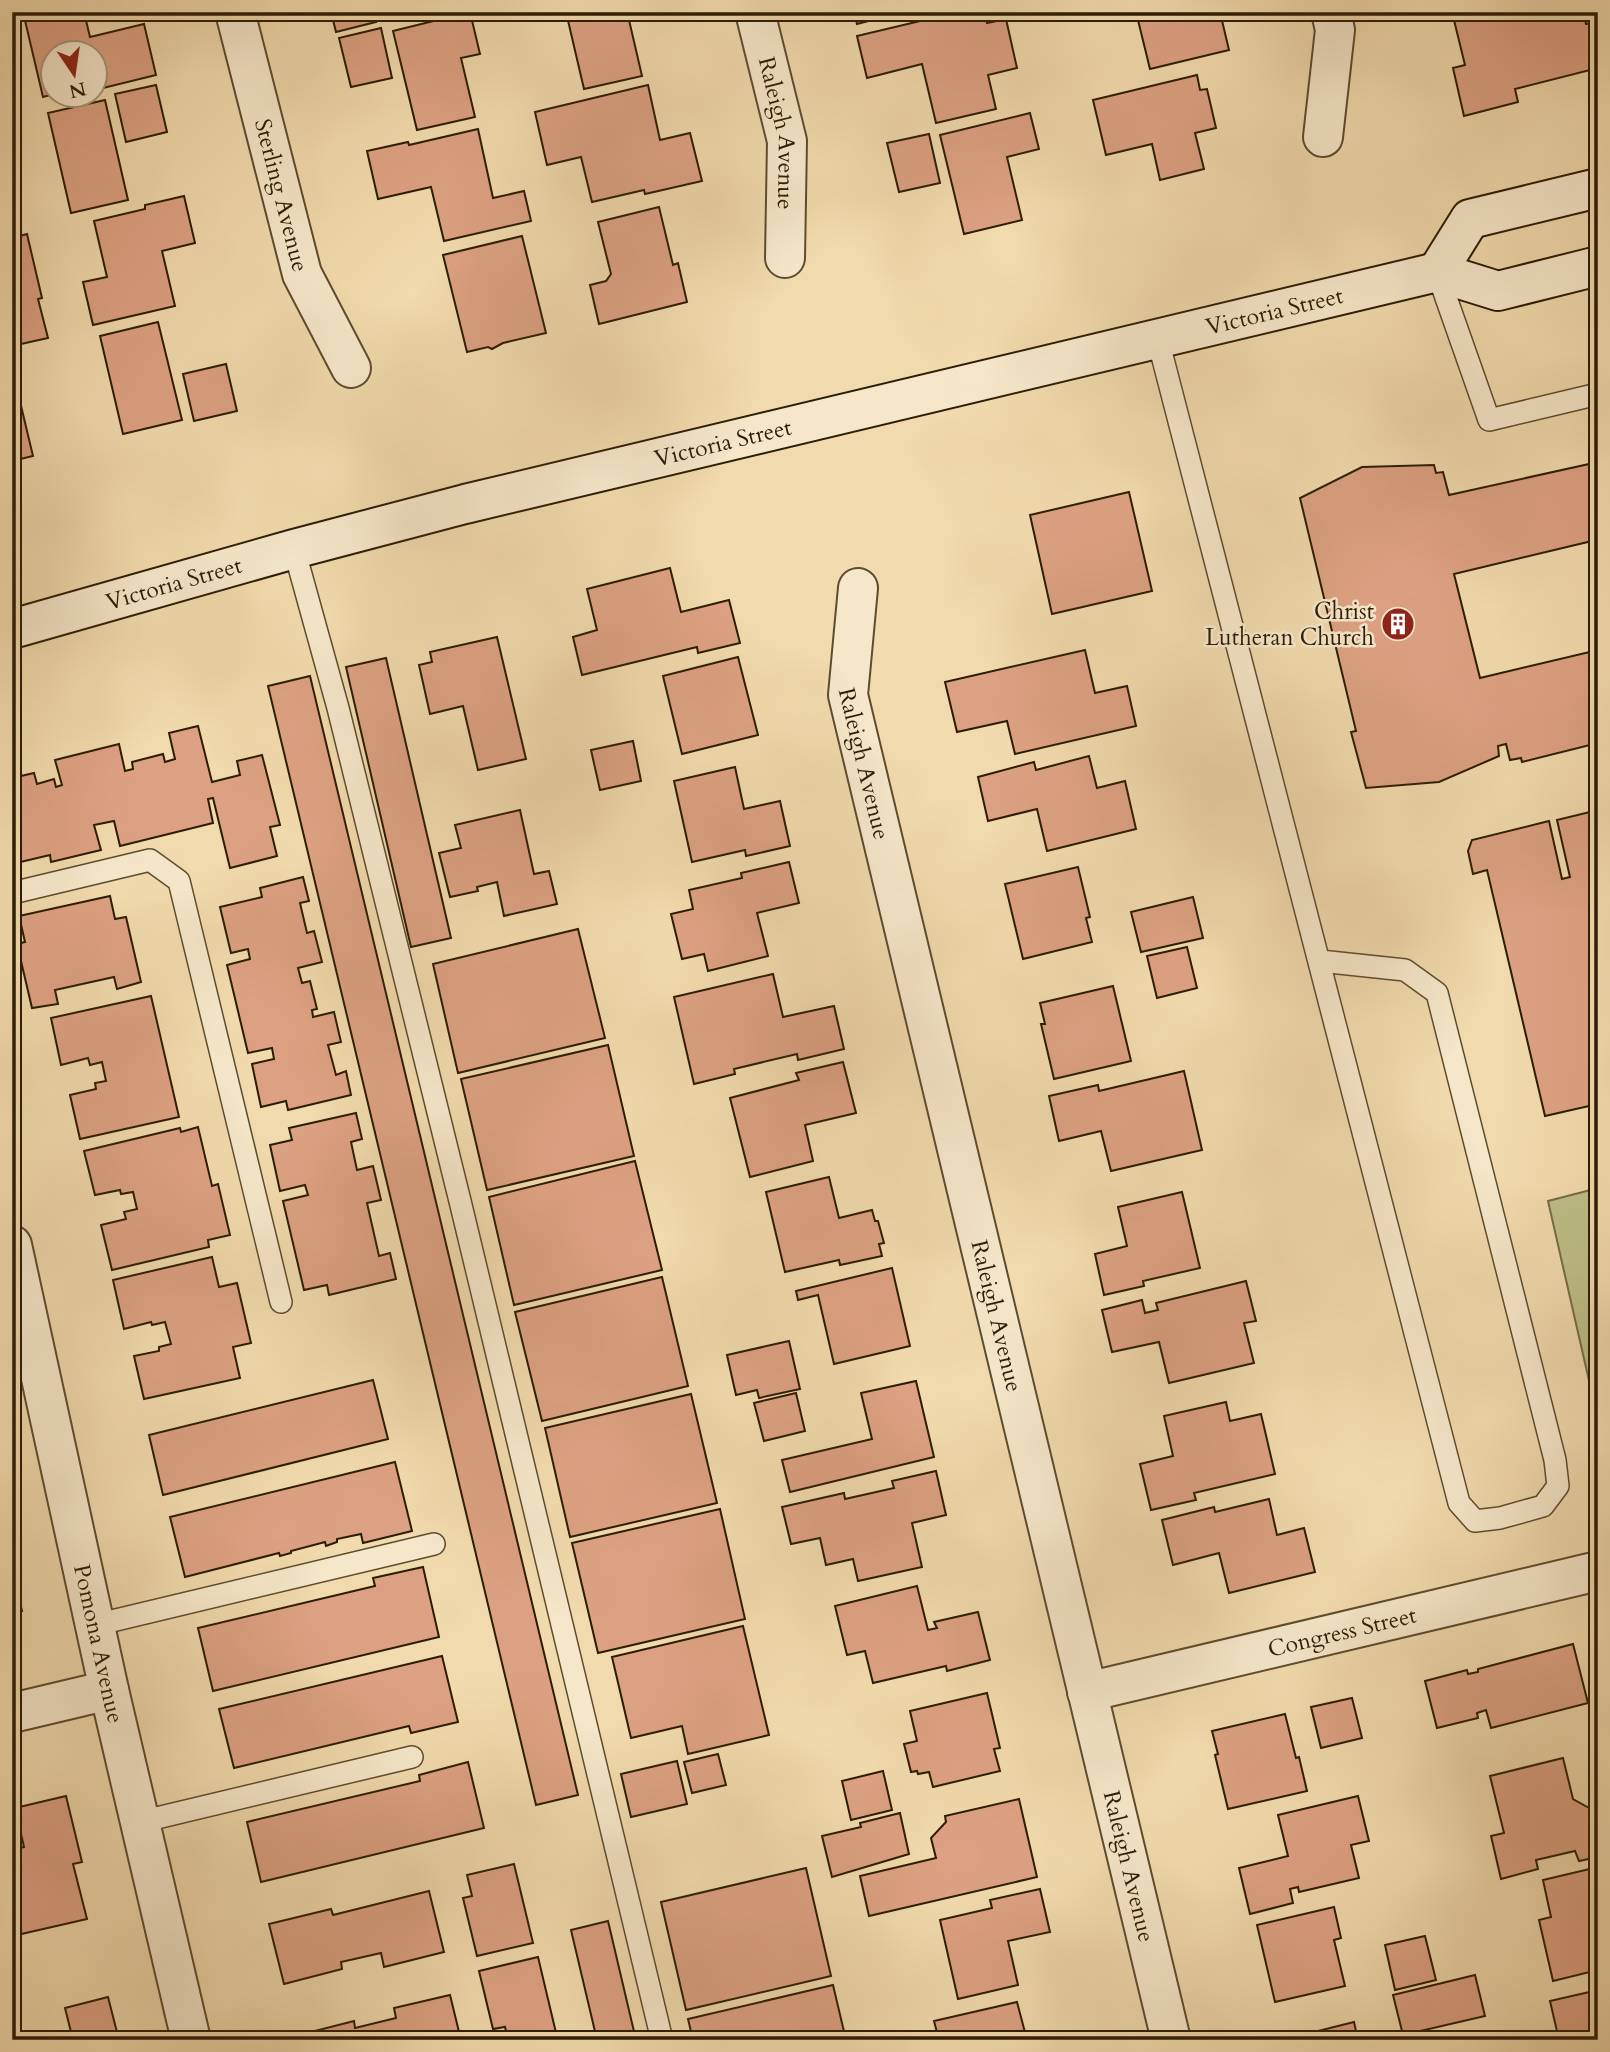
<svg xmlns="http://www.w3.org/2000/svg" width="1610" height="2052" font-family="Cardo,serif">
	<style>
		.green { fill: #bebe87; stroke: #766d46; stroke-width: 2 }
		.building { fill: #dca182; stroke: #2d1c04; stroke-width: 2 }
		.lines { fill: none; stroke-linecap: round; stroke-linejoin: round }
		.service-casing { stroke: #5e4c2e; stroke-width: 24 }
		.minor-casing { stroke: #5e4c2e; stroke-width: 42 }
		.secondary-casing { stroke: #2d1c04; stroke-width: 42 }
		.service { stroke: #f6e7ca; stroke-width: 21 }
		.minor { stroke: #f6e7ca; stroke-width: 38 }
		.secondary { stroke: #f6e7ca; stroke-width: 38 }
		.labels { text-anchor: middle; stroke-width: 5; stroke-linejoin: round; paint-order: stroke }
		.street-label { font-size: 23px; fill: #2d1c04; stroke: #f6e7ca }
		.poi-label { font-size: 23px; fill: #2d1c04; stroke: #f6e7ca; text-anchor: end }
	</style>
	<rect width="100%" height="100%" fill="#f1daad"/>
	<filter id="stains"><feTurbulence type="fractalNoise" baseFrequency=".00286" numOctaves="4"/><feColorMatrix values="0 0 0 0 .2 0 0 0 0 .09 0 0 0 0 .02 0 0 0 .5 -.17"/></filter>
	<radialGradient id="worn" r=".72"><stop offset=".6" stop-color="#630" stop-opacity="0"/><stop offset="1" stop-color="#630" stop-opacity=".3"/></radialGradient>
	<polygon class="green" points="1598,1188 1598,1420 1548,1201"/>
	<g class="building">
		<polygon points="23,12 84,12 90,37 144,24 156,75 95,90 94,52 52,52 54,94 43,97"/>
		<polygon points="331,12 394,12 375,17 376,22 336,32"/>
		<polygon points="470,12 480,54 461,58 475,117 417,130 393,31"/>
		<polygon points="566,12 659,12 629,20 642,76 584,89"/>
		<polygon points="854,12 896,12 896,14 857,24"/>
		<polygon points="958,12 984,12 987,23 1006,19 1017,68 988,75 996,109 936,123 922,64 867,78 857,36"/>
		<polygon points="1136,12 1220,12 1229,50 1150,69"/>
		<polygon points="1452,12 1583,12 1586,24 1595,22 1598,33 1598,68 1515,89 1518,102 1464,116 1453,68 1465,65"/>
		<polygon points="381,28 392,78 351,87 339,38"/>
		<polygon points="1197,75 1200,90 1207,89 1216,128 1195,133 1204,169 1160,180 1152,144 1106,155 1093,100"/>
		<polygon points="156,85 167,132 126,142 115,94"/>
		<polygon points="648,85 660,140 690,133 702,181 645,194 644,190 592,202 581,157 547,165 535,112"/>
		<polygon points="105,100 128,200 71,213 48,113"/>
		<polygon points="1030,113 1039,149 1007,157 1022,220 964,234 940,135"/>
		<polygon points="478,129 493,198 524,191 531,221 444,241 431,187 378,199 367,151 408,142 409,145"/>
		<polygon points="929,134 940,183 899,192 887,143"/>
		<polygon points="184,196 195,243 162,251 175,306 93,325 83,282 107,277 94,221 145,209 145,205"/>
		<polygon points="659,207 673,265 678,263 687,302 599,324 590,285 606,281 611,274 598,222"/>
		<polygon points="27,234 42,298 38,299 48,338 12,346 12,238"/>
		<polygon points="522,236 546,333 503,343 492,349 488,347 467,352 443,255"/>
		<polygon points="158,322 182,420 123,434 100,336"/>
		<polygon points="226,364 237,411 194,421 183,374"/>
		<polygon points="12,368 33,456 12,461"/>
		<polygon points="1598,462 1598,566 1592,541 1454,574 1480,678 1598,650 1598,743 1522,762 1521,758 1510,760 1506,744 1498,746 1499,756 1439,782 1366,788 1351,732 1356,731 1300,498 1362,467 1434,465 1436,473 1443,472 1449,495"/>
		<polygon points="1129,492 1152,591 1052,614 1030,515"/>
		<polygon points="670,568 681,612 729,600 740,643 698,653 697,647 582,675 573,637 597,630 587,589"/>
		<polygon points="497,637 526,759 478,770 463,706 430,714 419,665 432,662 430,652"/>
		<polygon points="1085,650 1095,693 1127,686 1136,726 1015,754 1007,721 957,732 945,682"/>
		<polygon points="738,657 758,735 682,754 663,676"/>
		<polygon points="386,658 451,938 411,947 346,667"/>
		<polygon points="310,676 578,1795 536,1805 268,686"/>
		<polygon points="198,726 212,782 240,775 237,761 262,755 280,825 270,827 277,856 230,868 213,798 208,799 213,823 120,846 114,821 94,825 101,850 51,862 50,855 12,864 12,778 34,773 37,784 54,779 56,787 62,785 55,760 119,744 125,771 133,769 132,762 163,754 165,762 175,759 169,733"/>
		<polygon points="633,741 641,781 600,790 591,750"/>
		<polygon points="1089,756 1097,788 1125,781 1136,829 1047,851 1037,809 988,821 978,777 1034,762 1036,770"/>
		<polygon points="735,767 744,809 780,801 790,846 746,856 745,850 692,862 674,781"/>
		<polygon points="520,810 534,874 549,871 557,904 504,916 497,882 477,887 478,891 450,897 439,853 461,848 455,825"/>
		<polygon points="1598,810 1598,1104 1545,1116 1487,870 1473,874 1468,851 1472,840 1549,821 1562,879 1570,877 1557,820"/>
		<polygon points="789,862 799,903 757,913 768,956 708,971 704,954 682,959 671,914 693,909 689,890 742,878 741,873"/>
		<polygon points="1078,867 1090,917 1086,918 1092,942 1023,959 1005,884"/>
		<polygon points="303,877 309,901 300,903 307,933 314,931 322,962 298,968 302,983 310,981 317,1009 312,1010 313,1017 334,1012 341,1042 328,1045 336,1075 346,1071 351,1095 288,1110 286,1101 261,1107 252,1064 274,1059 272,1048 248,1053 227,965 250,959 248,949 231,953 220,907 262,897 260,888"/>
		<polygon points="110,896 115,919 126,917 141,982 117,989 114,977 55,990 58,1004 32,1008 17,944 25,942 19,916"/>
		<polygon points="1193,897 1203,938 1141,952 1131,912"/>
		<polygon points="578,929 605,1038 458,1073 433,964"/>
		<polygon points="1187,947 1197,988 1157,998 1147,956"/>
		<polygon points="773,974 783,1017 834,1006 844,1049 798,1060 797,1054 734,1069 735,1074 694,1084 674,997"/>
		<polygon points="1113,986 1131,1061 1054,1079 1041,1024 1045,1024 1040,1003"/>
		<polygon points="151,996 179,1117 80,1139 70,1095 96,1089 95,1083 106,1081 102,1062 90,1065 88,1058 61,1065 51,1018"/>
		<polygon points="608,1045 634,1156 487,1190 461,1079"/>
		<polygon points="843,1062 856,1113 805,1125 813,1161 750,1177 730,1098 799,1080 796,1073"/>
		<polygon points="1184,1071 1202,1150 1111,1171 1101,1131 1059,1141 1049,1096 1098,1085 1099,1091"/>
		<polygon points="356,1113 362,1139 351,1142 357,1170 373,1166 381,1200 367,1203 379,1256 390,1253 396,1279 329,1295 327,1285 304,1290 283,1201 308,1195 305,1185 280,1191 270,1145 292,1140 289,1128"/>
		<polygon points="198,1127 212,1186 218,1184 230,1235 208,1240 209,1247 112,1270 101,1225 126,1219 124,1212 137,1209 133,1192 121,1194 120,1190 95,1195 84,1151 180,1128 181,1132"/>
		<polygon points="635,1161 662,1270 514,1305 489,1197"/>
		<polygon points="829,1177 839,1218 872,1210 875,1221 878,1221 884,1243 879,1244 882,1256 840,1265 839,1260 785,1272 766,1192"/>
		<polygon points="1182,1192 1200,1268 1143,1281 1144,1286 1104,1295 1095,1254 1127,1246 1118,1207"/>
		<polygon points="212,1257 219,1287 237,1283 251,1343 233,1347 240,1378 144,1399 134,1356 159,1351 159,1347 171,1344 165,1322 152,1325 151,1322 124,1329 113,1280"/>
		<polygon points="892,1268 910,1346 834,1364 818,1295 798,1300 796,1291"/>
		<polygon points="662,1277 688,1386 542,1421 515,1312"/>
		<polygon points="1246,1281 1256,1321 1244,1323 1254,1363 1169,1383 1159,1342 1112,1352 1102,1310 1142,1300 1145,1313 1158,1310 1156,1303"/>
		<polygon points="789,1341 800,1389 759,1398 757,1390 736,1395 727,1355"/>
		<polygon points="373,1380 388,1439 163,1495 149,1435"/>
		<polygon points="916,1381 934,1457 790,1492 782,1460 872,1439 861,1393"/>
		<polygon points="796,1393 805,1431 764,1441 754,1403"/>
		<polygon points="691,1394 717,1503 570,1537 545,1428"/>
		<polygon points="1226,1402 1230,1421 1261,1414 1275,1474 1194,1493 1196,1500 1151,1510 1140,1464 1173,1456 1164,1416"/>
		<polygon points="395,1462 412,1531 363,1543 361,1534 337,1539 337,1542 326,1546 325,1542 291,1551 291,1553 280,1556 279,1553 185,1577 170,1517"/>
		<polygon points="936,1471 946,1515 912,1523 922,1567 858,1581 853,1559 826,1565 820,1538 791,1544 782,1507 844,1493 845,1499 894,1488 892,1481"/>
		<polygon points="1269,1499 1277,1535 1304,1528 1315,1572 1229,1593 1219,1553 1173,1565 1162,1520 1214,1507 1215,1512"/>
		<polygon points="720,1509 745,1619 598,1653 572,1543"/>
		<polygon points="423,1567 439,1637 213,1691 198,1628 375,1586 373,1578"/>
		<polygon points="12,1570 22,1611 12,1613"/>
		<polygon points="917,1586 928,1630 937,1628 934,1622 978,1612 990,1660 947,1671 946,1666 873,1683 865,1651 847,1655 835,1606"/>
		<polygon points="743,1626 769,1735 688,1754 682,1726 631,1738 612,1657"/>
		<polygon points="1573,1644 1588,1703 1491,1728 1486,1710 1477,1713 1478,1718 1437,1728 1425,1681 1467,1670 1468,1674 1478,1672 1478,1669"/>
		<polygon points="442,1656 458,1722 411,1733 409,1726 234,1768 219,1709"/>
		<polygon points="987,1693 1000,1748 994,1749 1000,1771 933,1787 929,1772 918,1774 917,1771 911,1772 904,1744 917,1741 910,1711"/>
		<polygon points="1352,1698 1362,1738 1321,1748 1311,1707"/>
		<polygon points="1285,1714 1296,1758 1299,1757 1307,1791 1228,1809 1215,1755 1218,1754 1212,1731"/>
		<polygon points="718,1754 726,1785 692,1793 684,1762"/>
		<polygon points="1563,1758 1573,1799 1591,1809 1598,1807 1598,1857 1579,1861 1575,1851 1536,1860 1538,1869 1501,1879 1491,1836 1504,1833 1490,1776"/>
		<polygon points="677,1761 687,1804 631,1817 621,1774"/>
		<polygon points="468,1762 484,1828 261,1882 247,1822 420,1781 419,1775"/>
		<polygon points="883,1771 892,1810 851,1820 842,1781"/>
		<polygon points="66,1796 82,1862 73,1864 87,1919 17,1935 12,1915 12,1850 24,1847 15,1808"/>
		<polygon points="1358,1796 1369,1841 1351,1845 1359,1878 1299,1892 1298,1887 1290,1889 1293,1903 1250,1914 1239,1868 1288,1856 1278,1815"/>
		<polygon points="1019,1799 1037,1877 869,1916 860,1876 936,1858 931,1838 946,1822 945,1816"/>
		<polygon points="900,1813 909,1854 832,1877 822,1836 861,1827 860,1823"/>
		<polygon points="514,1864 533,1943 477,1956 463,1898 472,1896 467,1875"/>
		<polygon points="1598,1867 1598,1970 1553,1981 1539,1920 1551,1917 1543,1880"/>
		<polygon points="806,1868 831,1976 686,2010 661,1902"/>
		<polygon points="1040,1889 1050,1932 1008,1941 1018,1985 958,1999 940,1920 992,1908 990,1900"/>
		<polygon points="429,1891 444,1952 384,1967 381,1953 341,1962 342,1969 284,1984 269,1924 331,1909 333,1915"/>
		<polygon points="1334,1907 1341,1938 1334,1940 1345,1986 1275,2002 1257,1925"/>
		<polygon points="608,1921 636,2040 597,2040 571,1930"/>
		<polygon points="1425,1936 1436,1980 1395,1990 1385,1945"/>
		<polygon points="538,1957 557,2037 545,2040 508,2040 505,2027 493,2029 479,1971"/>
		<polygon points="1475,1975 1485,2016 1403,2035 1393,1995"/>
		<polygon points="833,1985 846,2040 693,2040 688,2019"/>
		<polygon points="1598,1990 1598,2040 1559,2040 1550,2001"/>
		<polygon points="450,1995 461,2040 296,2040 295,2036 354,2021 355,2028 396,2018 394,2008"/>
		<polygon points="108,1997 119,2040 73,2040 65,2008"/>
		<polygon points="1017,2002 1027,2040 939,2040 934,2021"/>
		<polygon points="1354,2022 1358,2040 1282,2040"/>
		<polygon points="1078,2033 1080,2040 1050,2040"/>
	</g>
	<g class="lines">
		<defs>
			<g id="service">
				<polyline points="1437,272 1489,420 1598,394"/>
				<polyline points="1158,340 1459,1503 1475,1521 1500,1518 1543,1506 1558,1486 1555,1460 1437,993 1405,970 1320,961"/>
				<polyline points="294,549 338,708 460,1201 662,2040"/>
				<polyline points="12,893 150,860 179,881 281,1302"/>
				<polyline points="95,1625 434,1544"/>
				<polyline points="140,1822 412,1757"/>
			</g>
			<g id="minor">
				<path id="s1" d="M235,12L302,274L351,368"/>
				<path id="s2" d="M755,12L787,141L785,258"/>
				<polyline points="1323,137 1335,30 1331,12"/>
				<path id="s3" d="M858,588L848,695L1171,2040"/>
				<path id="s4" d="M12,1245L109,1690L191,2040"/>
				<path id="s5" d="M1087,1692L1598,1571"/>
				<polyline points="12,1713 109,1690"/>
			</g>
			<g id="secondary">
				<polyline points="1437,272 1470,219 1598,188"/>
				<path id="s6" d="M12,629L294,549L465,504L1437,272L1498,291L1598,266"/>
			</g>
		</defs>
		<use href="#service" class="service-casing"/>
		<use href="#minor" class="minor-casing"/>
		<use href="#secondary" class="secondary-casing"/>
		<use href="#service" class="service"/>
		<use href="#minor" class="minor"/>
		<use href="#secondary" class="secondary"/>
	</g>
	<defs>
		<symbol id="building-disc" viewBox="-11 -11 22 22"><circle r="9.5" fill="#8f2418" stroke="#f6e7ca"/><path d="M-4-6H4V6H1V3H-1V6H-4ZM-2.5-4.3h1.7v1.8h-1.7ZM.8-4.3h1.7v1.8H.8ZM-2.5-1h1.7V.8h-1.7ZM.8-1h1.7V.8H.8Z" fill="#fff"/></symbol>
	</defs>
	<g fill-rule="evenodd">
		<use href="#building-disc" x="1379" y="605" width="38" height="38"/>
	</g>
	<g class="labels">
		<g class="street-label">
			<text dy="8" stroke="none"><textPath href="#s2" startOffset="124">Raleigh Avenue</textPath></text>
			<text dy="8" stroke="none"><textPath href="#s1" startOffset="189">Sterling Avenue</textPath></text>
			<text dy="8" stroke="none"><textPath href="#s6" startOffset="1302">Victoria Street</textPath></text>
			<text dy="8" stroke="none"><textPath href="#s6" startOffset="735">Victoria Street</textPath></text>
			<text dy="8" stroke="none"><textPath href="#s6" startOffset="168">Victoria Street</textPath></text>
			<text dy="8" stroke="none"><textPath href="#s3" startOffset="178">Raleigh Avenue</textPath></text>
			<text dy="8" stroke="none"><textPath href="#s3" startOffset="746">Raleigh Avenue</textPath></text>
			<text dy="8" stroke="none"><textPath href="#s5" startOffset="262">Congress Street</textPath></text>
			<text dy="8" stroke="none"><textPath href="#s4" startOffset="408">Pomona Avenue</textPath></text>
			<text dy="8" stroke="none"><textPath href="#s3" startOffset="1312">Raleigh Avenue</textPath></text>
		</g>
		<g class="poi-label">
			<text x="1374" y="619">Christ<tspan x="1374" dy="26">Lutheran Church</tspan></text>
		</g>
	</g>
	<rect width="1610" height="2052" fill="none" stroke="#f1daad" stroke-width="42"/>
	<rect x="14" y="14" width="1582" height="2024" fill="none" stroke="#2d1c04" stroke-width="3.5"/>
	<rect x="21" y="21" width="1568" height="2010" fill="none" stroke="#2d1c04" stroke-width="2"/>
	<g transform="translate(74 74) rotate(167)"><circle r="33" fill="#f6e7ca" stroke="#a6967b" stroke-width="2"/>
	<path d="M0-5L12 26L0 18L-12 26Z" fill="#8f2418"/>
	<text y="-10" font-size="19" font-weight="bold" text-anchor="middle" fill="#2d1c04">N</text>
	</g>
	<rect width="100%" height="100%" filter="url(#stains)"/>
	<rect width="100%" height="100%" fill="url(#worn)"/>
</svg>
